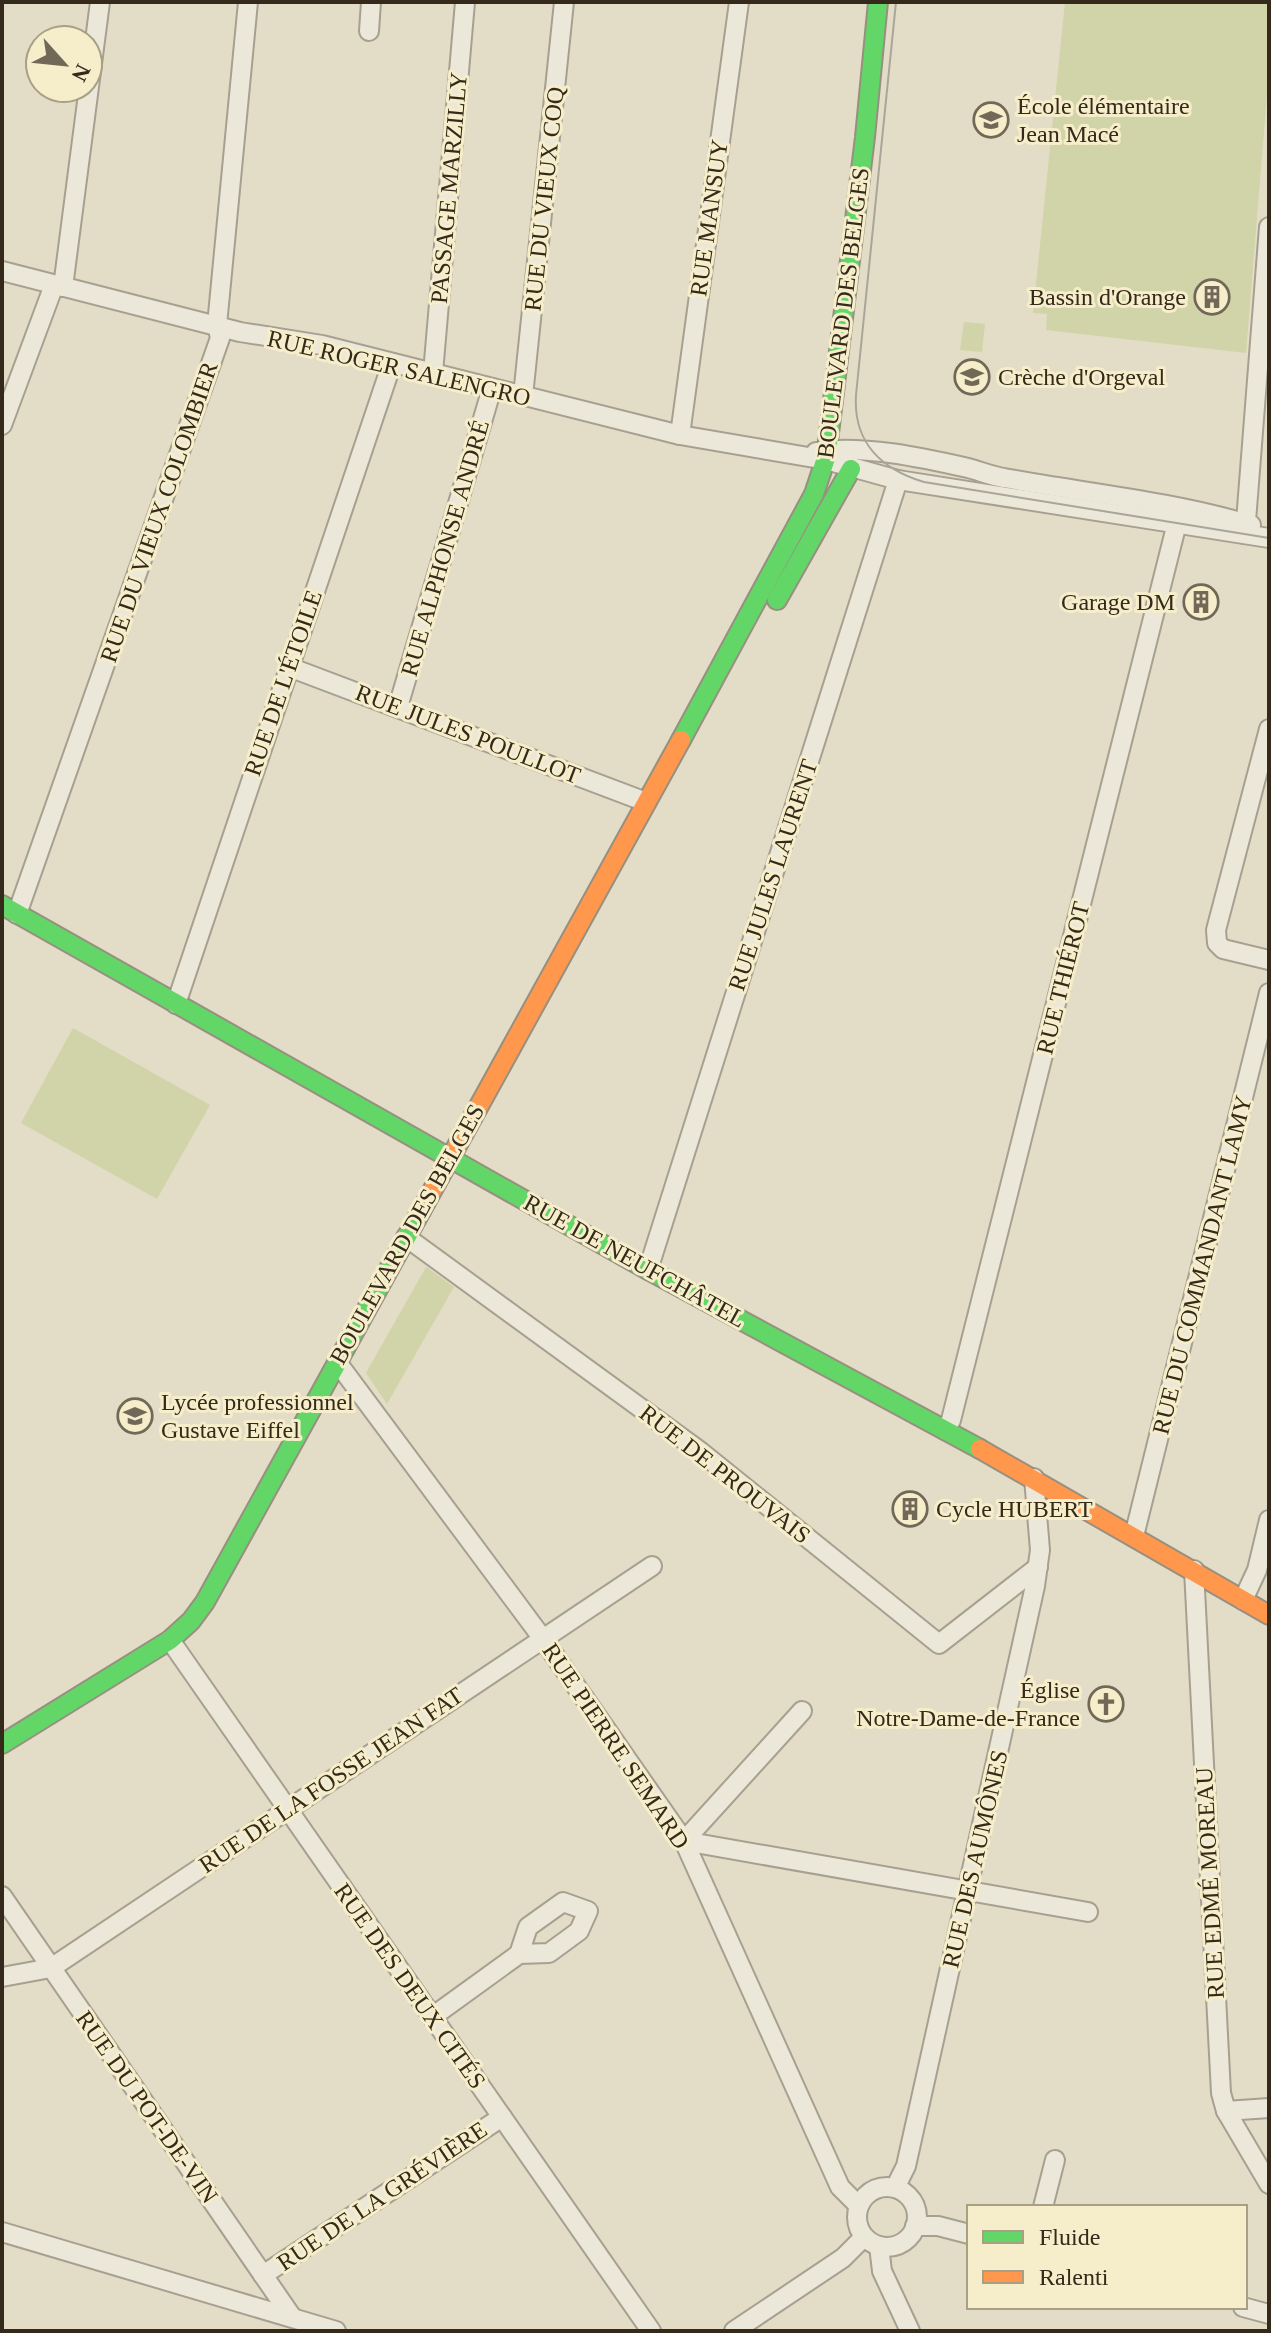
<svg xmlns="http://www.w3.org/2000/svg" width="1271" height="2333" font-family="'Times New Roman',serif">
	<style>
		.green { fill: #d0d4a8 }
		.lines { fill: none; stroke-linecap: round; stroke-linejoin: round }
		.street-casing { stroke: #a7a091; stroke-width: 22 }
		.fast-casing { stroke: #979081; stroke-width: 22 }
		.slow-casing { stroke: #979081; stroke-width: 22 }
		.street { stroke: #ebe7d9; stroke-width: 18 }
		.fast { stroke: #63d668; stroke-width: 18 }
		.slow { stroke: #ff974d; stroke-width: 18 }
		.tram { stroke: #a9a59a; stroke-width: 2 }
		.labels { text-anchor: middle; stroke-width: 6; stroke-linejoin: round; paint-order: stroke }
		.poi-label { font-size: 24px; fill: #34291a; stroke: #f6edca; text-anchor: start }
		.street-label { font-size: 24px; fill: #34291a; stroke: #f6edca }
	</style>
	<rect width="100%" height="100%" fill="#e3ddc7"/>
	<g class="green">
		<polygon points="1065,2 1269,2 1269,70 1246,353 1046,330 1047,314 1033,313"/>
		<polygon points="964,322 985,324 982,352 960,350"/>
		<polygon points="73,1028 210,1105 157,1199 21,1123"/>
		<polygon points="426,1267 454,1287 387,1404 366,1373"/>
	</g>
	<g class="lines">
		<defs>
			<g id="street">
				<polyline points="369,31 371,2"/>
				<polyline points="2,271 240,332 322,345 680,435 826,460 898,480 1269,538"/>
				<polyline points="63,287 100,2"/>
				<polyline points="433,373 465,2"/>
				<polyline points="523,396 564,2"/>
				<polyline points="2,425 54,285"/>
				<polyline points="680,435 739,2"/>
				<path d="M816,452C860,444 924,458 968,468C980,471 991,476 1004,478C1086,493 1170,501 1251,525"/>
				<polyline points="1245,534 1269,227"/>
				<polyline points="289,667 646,802"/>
				<polyline points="398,707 492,388"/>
				<polyline points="1269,729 1216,930 1217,943 1223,949 1269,960"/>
				<polyline points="17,914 220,338 217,325 248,2"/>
				<polyline points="176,1004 392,363"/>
				<polyline points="406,1237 701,1452 939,1644 1038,1567"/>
				<polyline points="648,1270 898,480"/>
				<polyline points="337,1362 543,1639 684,1841 840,2187 859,2206"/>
				<polyline points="945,1430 951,1420 1177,523"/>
				<polyline points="1134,1536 1269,993"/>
				<polyline points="1194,1570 1221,2093 1226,2111 1269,2184"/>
				<polyline points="1243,1600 1257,1570 1269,1520"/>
				<polyline points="170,1640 651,2331"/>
				<polyline points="684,1841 1088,1912"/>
				<polyline points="684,1841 802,1711"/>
				<polyline points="2,1896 292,2317"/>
				<polyline points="2,1977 51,1968 652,1566"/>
				<polyline points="432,2017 519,1954 549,1953 579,1931 588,1911 563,1902 528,1927 519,1954"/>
				<polyline points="1226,2111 1269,2108"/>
				<circle cx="887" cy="2217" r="30"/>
				<polyline points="895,2188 906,2166 1035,1586 1040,1550 1034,1478"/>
				<polyline points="1043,2207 1055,2160"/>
				<polyline points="915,2226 938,2226 969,2234"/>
				<polyline points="2,2232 336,2331"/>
				<polyline points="879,2246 882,2271 910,2331"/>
				<polyline points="263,2275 502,2117"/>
				<polyline points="1243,2307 1269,2314"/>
				<polyline points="734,2331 843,2258 864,2237"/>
			</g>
			<g id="fast">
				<polyline points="777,600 851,469"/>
				<polyline points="681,740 814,494 826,458 865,137 878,2"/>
				<polyline points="2,905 648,1270 980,1449"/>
				<polyline points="2,1744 170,1640 191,1621 205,1602 421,1211"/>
			</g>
			<g id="slow">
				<polyline points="421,1211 681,740"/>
				<polyline points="980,1449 1269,1615"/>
			</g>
		</defs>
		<use href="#street" class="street-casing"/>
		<use href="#fast" class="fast-casing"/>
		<use href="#slow" class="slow-casing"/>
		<use href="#street" class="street"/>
		<use href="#fast" class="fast"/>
		<use href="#slow" class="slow"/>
		<path class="tram" d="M896,2L856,395C853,442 881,469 924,482L1269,538"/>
	</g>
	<defs>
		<symbol id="school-ring" viewBox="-11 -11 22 22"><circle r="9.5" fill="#f6edca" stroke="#716857" stroke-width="1.5"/><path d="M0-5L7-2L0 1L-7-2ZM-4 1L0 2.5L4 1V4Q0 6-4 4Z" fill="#716857"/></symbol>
		<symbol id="building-ring" viewBox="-11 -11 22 22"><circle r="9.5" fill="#f6edca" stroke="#716857" stroke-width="1.5"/><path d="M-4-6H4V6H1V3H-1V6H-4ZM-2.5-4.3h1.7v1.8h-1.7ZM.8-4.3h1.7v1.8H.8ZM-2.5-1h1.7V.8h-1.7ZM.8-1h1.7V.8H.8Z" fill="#716857"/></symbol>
		<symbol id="church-ring" viewBox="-11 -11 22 22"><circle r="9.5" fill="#f6edca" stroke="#716857" stroke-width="1.5"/><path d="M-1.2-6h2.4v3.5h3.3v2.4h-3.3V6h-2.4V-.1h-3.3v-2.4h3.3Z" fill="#716857"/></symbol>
	</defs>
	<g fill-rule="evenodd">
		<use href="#school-ring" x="971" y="100" width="40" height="40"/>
		<use href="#building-ring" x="1192" y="277" width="40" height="40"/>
		<use href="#school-ring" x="952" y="357" width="40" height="40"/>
		<use href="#building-ring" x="1181" y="582" width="40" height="40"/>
		<use href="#school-ring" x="115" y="1396" width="40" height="40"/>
		<use href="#building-ring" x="890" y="1489" width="40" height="40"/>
		<use href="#church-ring" x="1086" y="1684" width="40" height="40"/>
	</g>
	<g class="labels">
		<g class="poi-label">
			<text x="1017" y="114">École élémentaire<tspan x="1017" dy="28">Jean Macé</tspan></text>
			<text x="1186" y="305" text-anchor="end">Bassin d'Orange</text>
			<text x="998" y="385">Crèche d'Orgeval</text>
			<text x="1175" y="610" text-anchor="end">Garage DM</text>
			<text x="161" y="1410">Lycée professionnel<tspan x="161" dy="28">Gustave Eiffel</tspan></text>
			<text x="936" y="1517">Cycle HUBERT</text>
			<text x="1080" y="1698" text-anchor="end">Église<tspan x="1080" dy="28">Notre-Dame-de-France</tspan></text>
		</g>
		<g class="street-label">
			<text transform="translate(449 188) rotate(-85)" y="8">PASSAGE MARZILLY</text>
			<text transform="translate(544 199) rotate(-84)" y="8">RUE DU VIEUX COQ</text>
			<text transform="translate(709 218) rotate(-82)" y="8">RUE MANSUY</text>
			<text transform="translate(843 313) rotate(-83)" y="8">BOULEVARD DES BELGES</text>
			<text transform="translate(399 368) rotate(13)" y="8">RUE ROGER SALENGRO</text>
			<text transform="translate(159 512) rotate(-71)" y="8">RUE DU VIEUX COLOMBIER</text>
			<text transform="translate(445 548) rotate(-74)" y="8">RUE ALPHONSE ANDRÉ</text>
			<text transform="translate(283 683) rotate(-71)" y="8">RUE DE L'ÉTOILE</text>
			<text transform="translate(468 734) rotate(21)" y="8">RUE JULES POULLOT</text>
			<text transform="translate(773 875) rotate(-72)" y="8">RUE JULES LAURENT</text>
			<text transform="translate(1063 978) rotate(-76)" y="8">RUE THIÉROT</text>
			<text transform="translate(407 1234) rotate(-61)" y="8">BOULEVARD DES BELGES</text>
			<text transform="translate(635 1261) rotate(29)" y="8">RUE DE NEUFCHÂTEL</text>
			<text transform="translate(1202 1265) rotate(-76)" y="8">RUE DU COMMANDANT LAMY</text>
			<text transform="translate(725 1474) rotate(38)" y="8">RUE DE PROUVAIS</text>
			<text transform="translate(616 1746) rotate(56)" y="8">RUE PIERRE SEMARD</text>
			<text transform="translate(331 1780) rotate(-34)" y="8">RUE DE LA FOSSE JEAN FAT</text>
			<text transform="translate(975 1859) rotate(-77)" y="8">RUE DES AUMÔNES</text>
			<text transform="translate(1210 1883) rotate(-93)" y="8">RUE EDMÉ MOREAU</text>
			<text transform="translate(410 1986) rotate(55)" y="8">RUE DES DEUX CITÉS</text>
			<text transform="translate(147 2107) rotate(55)" y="8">RUE DU POT-DE-VIN</text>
			<text transform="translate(382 2196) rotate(-34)" y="8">RUE DE LA GRÉVIÈRE</text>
		</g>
	</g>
	<rect width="1271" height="2333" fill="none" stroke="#34291a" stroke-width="8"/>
	<rect x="967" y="2205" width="280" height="104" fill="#f6edca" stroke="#a89f84" stroke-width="2"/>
	<rect x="983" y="2231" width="40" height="12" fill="#63d668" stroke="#a89f84" stroke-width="2"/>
	<text x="1039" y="2245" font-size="24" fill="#34291a">Fluide</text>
	<rect x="983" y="2271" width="40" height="12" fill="#ff974d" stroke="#a89f84" stroke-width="2"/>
	<text x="1039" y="2285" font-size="24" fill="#34291a">Ralenti</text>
	<g transform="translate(64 64) rotate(117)"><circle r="38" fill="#f6edca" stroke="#a89f84" stroke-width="2"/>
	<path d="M0-6L14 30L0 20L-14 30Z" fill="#716857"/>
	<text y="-12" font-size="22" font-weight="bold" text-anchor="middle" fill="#34291a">N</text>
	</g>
</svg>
